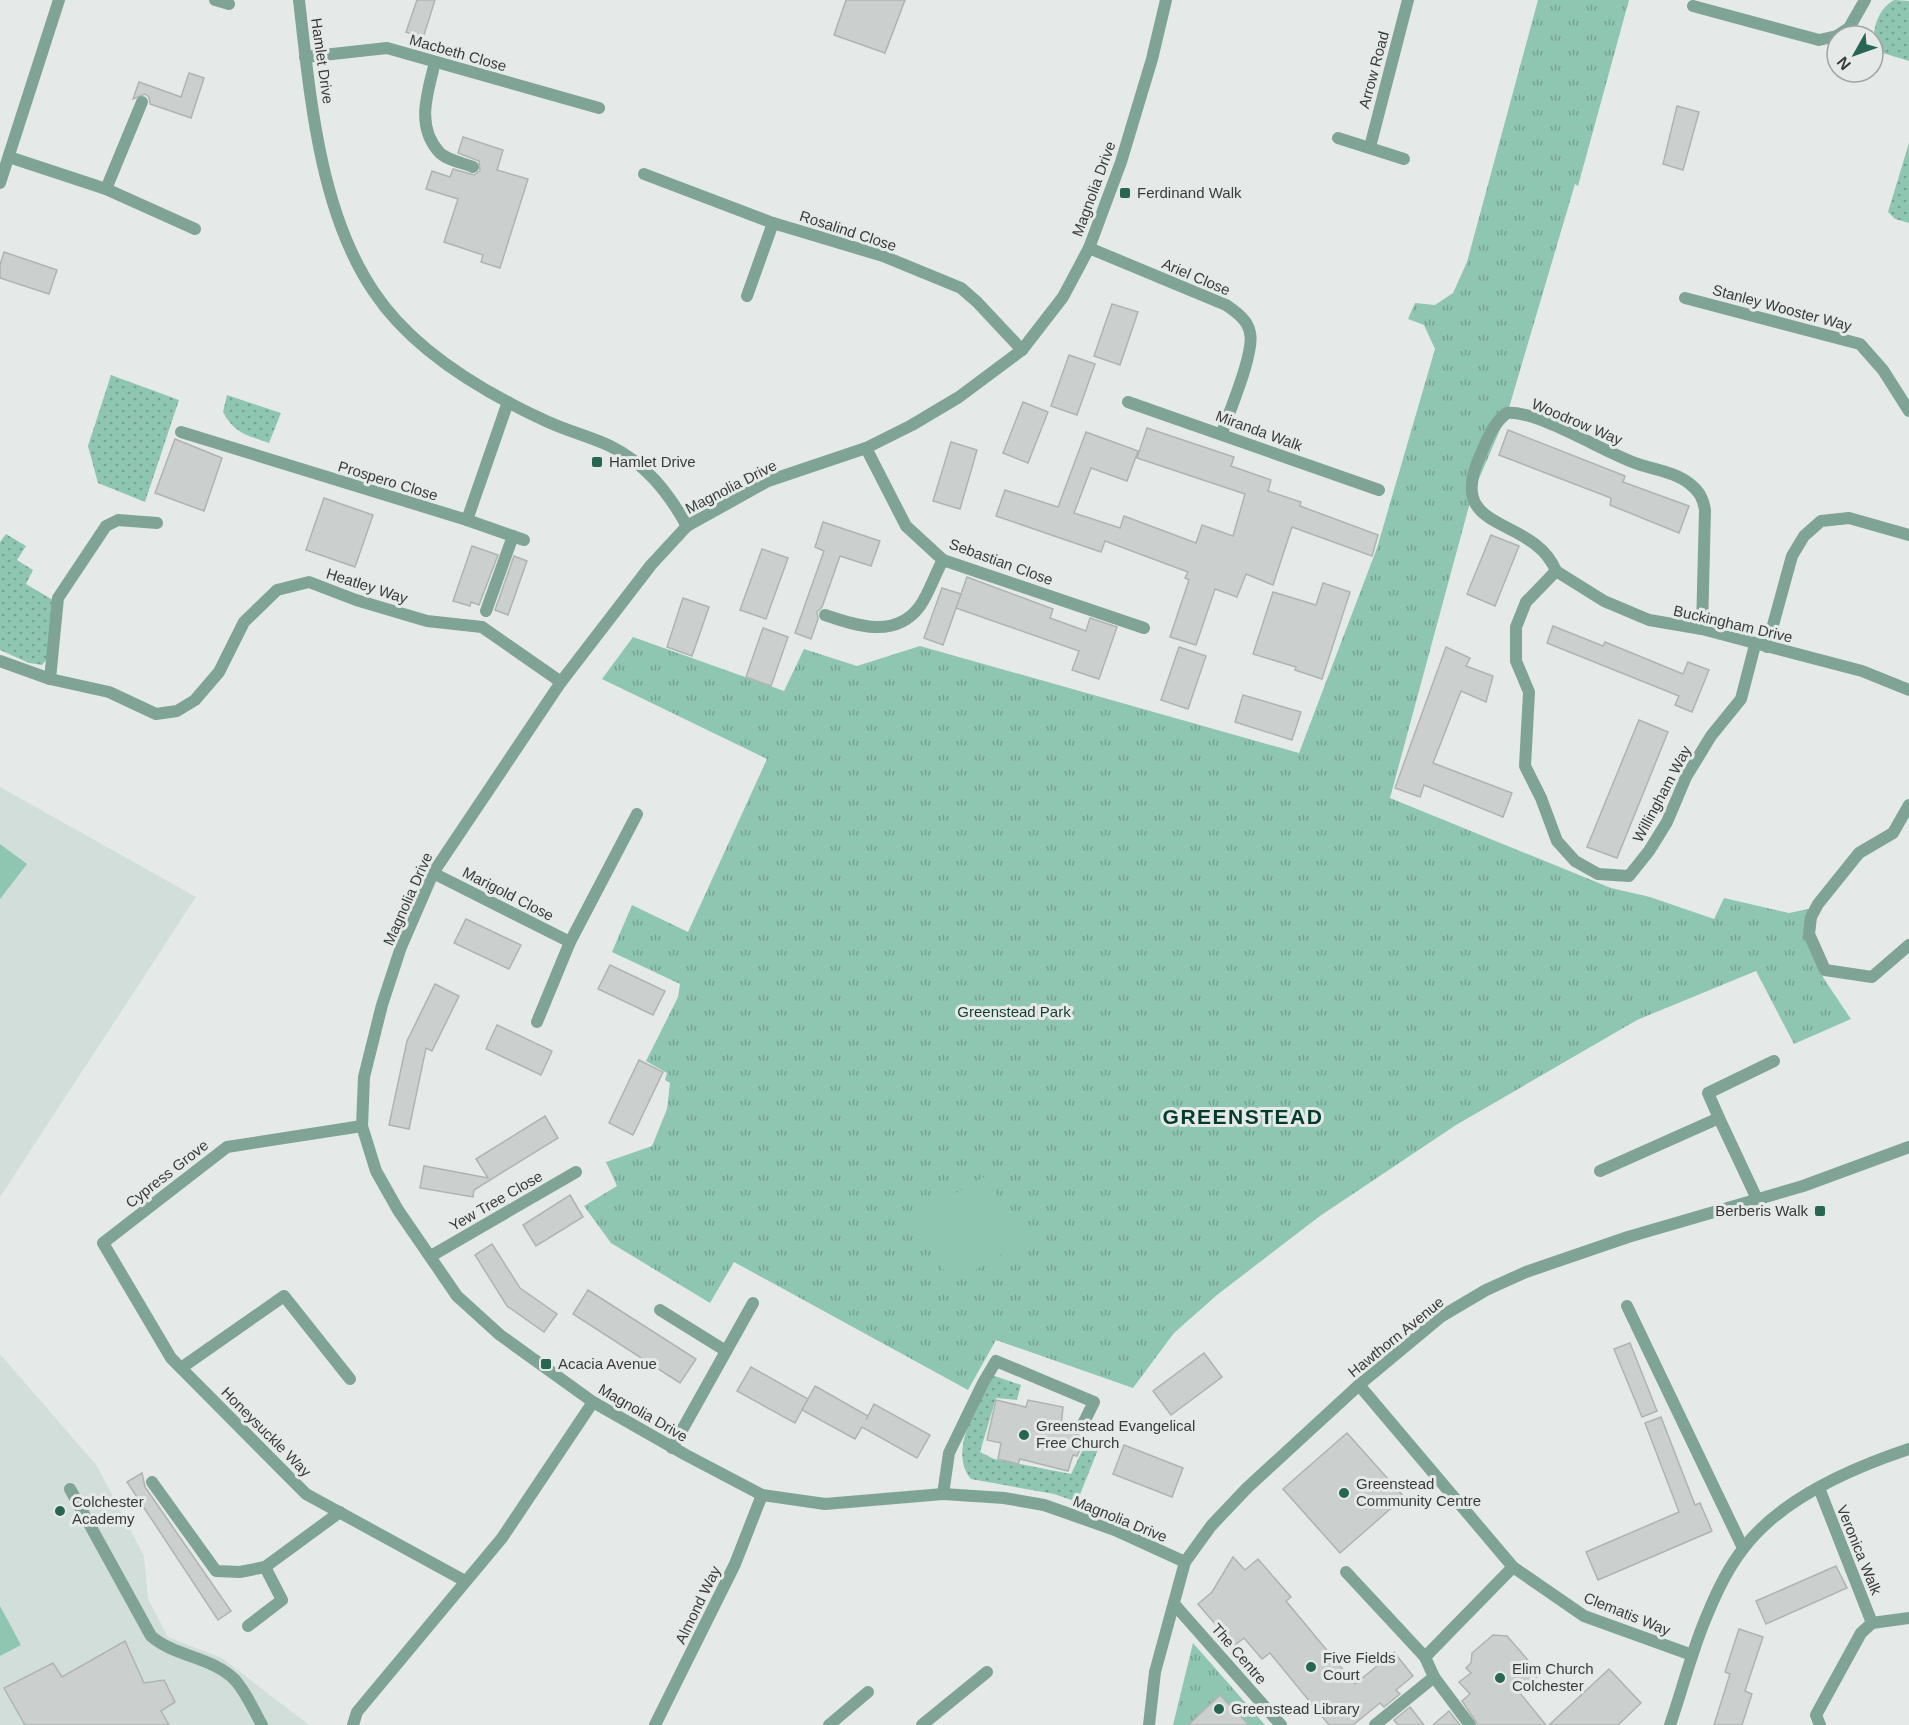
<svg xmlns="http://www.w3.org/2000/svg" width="1909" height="1725" font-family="Helvetica,sans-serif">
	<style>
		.built { fill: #d2ded9 }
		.grass { fill: url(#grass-dots) }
		.park { fill: url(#park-tufts) }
		.pitch { fill: #8fc6b2 }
		.building { fill: #cbd0ce; stroke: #afb4b2; stroke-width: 1.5 }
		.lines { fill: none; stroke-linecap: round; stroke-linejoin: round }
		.service { stroke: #7fa496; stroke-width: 12 }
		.pedestrian { stroke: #7fa496; stroke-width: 12 }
		.minor { stroke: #7fa496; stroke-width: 12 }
		.tertiary { stroke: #7fa496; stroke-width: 12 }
		.poi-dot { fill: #276653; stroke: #e5eae8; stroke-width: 2 }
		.labels { text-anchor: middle; stroke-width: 6; stroke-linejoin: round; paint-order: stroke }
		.street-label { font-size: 15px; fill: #3a3c3c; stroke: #e5eae8 }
		.poi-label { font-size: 15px; fill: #3a3c3c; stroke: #e5eae8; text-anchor: start }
		.park-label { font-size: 15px; fill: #153e32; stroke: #e5eae8 }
		.district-label { font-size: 21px; font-weight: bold; letter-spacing: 1.5px; fill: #043b2d; stroke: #e5eae8 }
	</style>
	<defs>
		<pattern id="grass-dots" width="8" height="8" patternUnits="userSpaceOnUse" patternTransform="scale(1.5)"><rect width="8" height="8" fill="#8fc6b2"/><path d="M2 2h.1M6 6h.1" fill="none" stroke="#76a292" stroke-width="1.8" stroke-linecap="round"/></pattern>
		<pattern id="park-tufts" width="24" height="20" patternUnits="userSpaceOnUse" patternTransform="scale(1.5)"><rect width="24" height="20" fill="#8fc6b2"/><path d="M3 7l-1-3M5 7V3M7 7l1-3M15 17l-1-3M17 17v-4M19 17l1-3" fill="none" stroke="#76a292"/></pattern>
	</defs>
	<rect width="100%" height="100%" fill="#e5eae8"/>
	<g class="built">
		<polygon points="0,787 196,897 0,1197"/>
		<polygon points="0,1354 97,1466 144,1556 148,1599 168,1637 222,1658 309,1725 0,1725"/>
	</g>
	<g class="grass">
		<path d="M1894,0L1909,1V61L1873,50C1873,32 1875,11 1894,0Z"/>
		<polygon points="1909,143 1909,223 1895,219 1888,212"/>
		<polygon points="111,375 179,400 145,502 98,483 88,446"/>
		<path d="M227,395L281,413L269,443C247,435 235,434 223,412Z"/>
		<polygon points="6,534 26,546 17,560 33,570 26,584 53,600 47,659 42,665 29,663 0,650 0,542"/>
		<path d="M992,1375L1021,1385L1017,1400L996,1398L980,1452L994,1459L1071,1474L1086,1443L1099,1447L1077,1502L1054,1494L971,1479C947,1451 979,1404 992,1375Z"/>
	</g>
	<g class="park">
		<polygon points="1538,0 1629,0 1578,186 1575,184 1508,411 1472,495 1390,798 1611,888 1650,897 1714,919 1724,898 1789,913 1813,908 1807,941 1824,979 1851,1019 1794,1044 1756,971 1637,1020 1456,1125 1320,1216 1217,1295 1174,1333 1133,1388 996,1340 968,1390 734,1262 710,1303 611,1243 584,1206 617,1186 606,1162 652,1146 667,1109 670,1083 665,1080 667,1073 646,1061 678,997 680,984 612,952 632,905 688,932 767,759 602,679 633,637 784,691 804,649 857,666 920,646 1299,753 1377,548 1435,349 1424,325 1408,319 1415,303 1435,305 1453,293 1467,262"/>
		<polygon points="1193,1643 1265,1725 1173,1725"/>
	</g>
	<g class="pitch">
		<polygon points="0,844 27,864 0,899"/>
		<polygon points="986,1176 1024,1241 952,1284 913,1218"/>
		<polygon points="0,1606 21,1645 0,1656"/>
	</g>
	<g class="building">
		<polygon points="417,0 435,0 423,38 406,32"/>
		<polygon points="846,0 905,0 885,53 834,35"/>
		<polygon points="189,73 204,78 191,118 150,104 149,97 145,94 133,99 139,82 181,97"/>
		<polygon points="1677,106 1699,112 1683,170 1663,164"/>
		<polygon points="463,137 503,150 497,170 528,179 500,268 481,262 483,255 444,242 458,199 426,189 432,171 450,177 453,169 474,175 480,171 479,161 458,153"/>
		<polygon points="4,252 57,270 49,294 0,278 0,265"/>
		<polygon points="1112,304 1138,312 1120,365 1094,356"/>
		<polygon points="1069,355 1095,364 1077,415 1051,406"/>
		<polygon points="1023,402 1048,412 1028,463 1003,453"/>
		<polygon points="1147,428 1234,457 1231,466 1271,480 1268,491 1301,502 1300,506 1378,535 1372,556 1292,527 1273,585 1246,574 1237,597 1215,589 1196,645 1170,637 1189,580 1185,578 1188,572 1105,541 1101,552 996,516 1005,490 1058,507 1086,432 1138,451 1127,481 1091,468 1074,513 1120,528 1124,516 1196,543 1202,525 1233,536 1245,494 1137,458"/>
		<polygon points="1508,430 1625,476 1623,482 1689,506 1679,533 1610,505 1611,498 1499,455"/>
		<polygon points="175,439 222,458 204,511 155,493"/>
		<polygon points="951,442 977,450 960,509 933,501"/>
		<polygon points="324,498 373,515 355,567 306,550"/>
		<polygon points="823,522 880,541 871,566 840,556 822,607 817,612 818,619 811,639 795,633 824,551 815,547"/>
		<polygon points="1491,535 1519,546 1495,606 1467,594"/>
		<polygon points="472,546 498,555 479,605 471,602 470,606 453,601"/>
		<polygon points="762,549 788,558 766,619 740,610"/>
		<polygon points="514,556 527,561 508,615 495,610"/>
		<polygon points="967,577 1053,609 1050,618 1086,631 1090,618 1117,627 1099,679 1072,670 1079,651 956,608"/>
		<polygon points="1323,583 1350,592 1322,679 1295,670 1296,667 1253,654 1273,592 1316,605"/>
		<polygon points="942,588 961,594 943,645 924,638"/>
		<polygon points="683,598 709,607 692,656 667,647"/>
		<polygon points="1553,626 1603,646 1605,642 1683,674 1688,662 1709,670 1692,712 1675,705 1679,696 1547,643"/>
		<polygon points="763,628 788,637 771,686 746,677"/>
		<polygon points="1179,647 1206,656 1188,709 1161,700"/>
		<polygon points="1446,647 1470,658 1466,666 1493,676 1486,702 1461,691 1433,763 1512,793 1503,817 1424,785 1420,797 1395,788"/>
		<polygon points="1243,695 1301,712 1292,740 1235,722"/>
		<polygon points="1639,720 1668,732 1617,858 1587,847"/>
		<polygon points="466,919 521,945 509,969 454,943"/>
		<polygon points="610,965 665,991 653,1015 598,989"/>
		<polygon points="435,984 459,996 432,1051 426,1048 409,1129 389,1125 407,1041"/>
		<polygon points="497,1025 552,1051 541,1075 486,1049"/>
		<polygon points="639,1060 663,1072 633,1135 609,1123"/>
		<polygon points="545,1116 558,1138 474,1190 473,1197 420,1188 424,1166 488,1178 476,1159"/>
		<polygon points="570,1195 583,1217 536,1246 523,1225"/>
		<polygon points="492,1244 520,1288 557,1314 544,1332 507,1306 475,1255"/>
		<polygon points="588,1290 696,1359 680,1383 573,1314"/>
		<polygon points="1630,1343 1657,1411 1642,1417 1614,1349"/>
		<polygon points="1204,1353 1222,1377 1171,1415 1153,1391"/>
		<polygon points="751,1367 808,1399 795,1423 737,1391"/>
		<polygon points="815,1386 868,1416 866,1420 874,1404 930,1435 917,1458 862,1427 855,1439 802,1410"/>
		<polygon points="996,1400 1026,1407 1028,1400 1063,1407 1061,1427 1085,1438 1077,1456 1073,1455 1068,1471 1020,1459 1018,1464 998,1459 1001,1443 987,1440"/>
		<polygon points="1661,1417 1695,1505 1700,1503 1712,1531 1598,1580 1586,1552 1679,1512 1645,1423"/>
		<polygon points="1347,1433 1404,1497 1340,1553 1283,1489"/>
		<polygon points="1124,1445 1183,1468 1172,1497 1113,1474"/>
		<polygon points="142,1473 145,1487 231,1611 218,1620 127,1482"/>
		<polygon points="1233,1557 1245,1570 1258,1559 1291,1597 1286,1601 1355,1684 1394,1652 1413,1676 1396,1690 1400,1694 1384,1707 1380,1703 1353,1725 1329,1725 1270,1653 1262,1659 1244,1638 1234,1646 1198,1604 1212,1592"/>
		<polygon points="1836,1566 1847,1588 1766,1624 1756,1601"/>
		<polygon points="1739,1629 1763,1637 1745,1691 1752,1694 1742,1725 1714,1725 1730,1674 1725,1672"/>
		<polygon points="1493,1635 1507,1636 1540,1674 1519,1692 1546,1725 1478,1725 1462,1701 1470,1694 1459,1682 1471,1673 1466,1668 1471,1663 1472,1653"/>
		<polygon points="125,1641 144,1683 164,1680 175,1702 161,1711 169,1725 25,1725 4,1688 53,1663 62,1677"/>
		<polygon points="1609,1669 1641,1703 1618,1725 1549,1725"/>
		<polygon points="1220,1695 1249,1725 1188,1725"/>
		<polygon points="1410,1707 1424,1725 1398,1725 1394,1720"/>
		<polygon points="1449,1711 1460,1725 1433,1725"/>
	</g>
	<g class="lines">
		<g class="service">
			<path d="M435,62C428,92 415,125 439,152C446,160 464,163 473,167"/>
			<polyline points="747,296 773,223"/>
			<polyline points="486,611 513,536"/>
			<polyline points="50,679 58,598 106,526 118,520 157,523"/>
			<polyline points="1719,1118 1708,1093 1774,1061"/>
			<polyline points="1600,1171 1719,1118 1757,1199"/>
			<polyline points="1627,1306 1743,1548"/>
			<polyline points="660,1310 726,1351"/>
			<polyline points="181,1368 284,1296 350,1379"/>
			<polyline points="672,1448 753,1303"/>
			<polyline points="152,1482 216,1571 240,1572 265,1567 340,1512"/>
			<path d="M70,1489L151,1636C175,1657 213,1657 235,1680C246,1692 254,1711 262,1725"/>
			<polyline points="943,1494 949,1453 983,1383 996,1361 1094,1402 1084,1422"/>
			<polyline points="1346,1572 1425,1657 1513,1567"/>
			<polyline points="248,1626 282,1600 265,1567"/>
			<polyline points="829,1725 868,1692"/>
			<polyline points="922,1725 987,1672"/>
			<polyline points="1820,1725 1816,1715 1861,1633 1872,1623"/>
		</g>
		<g class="pedestrian">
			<polyline points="1174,1604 1281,1725"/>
			<polyline points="1434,1677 1470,1725"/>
			<polyline points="1375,1725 1434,1677 1425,1657"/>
		</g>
		<g class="minor">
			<polyline points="215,0 229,4"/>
			<path d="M299,0C310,95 319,211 374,292C413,351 483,392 546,421C567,431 589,436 610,446C645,463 668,492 687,526"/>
			<polyline points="1166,0 1152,59 1121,162 1089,248 1063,297 1022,350 959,397 912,425 866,448 768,481 687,526 651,565 561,682 433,873 401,947 382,1005 364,1077 362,1126 376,1171 398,1210 457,1296 500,1335 593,1402 686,1455 762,1495 825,1504 943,1494 1004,1498 1044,1505 1115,1530 1185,1562"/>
			<polyline points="1693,6 1819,40 1837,36"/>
			<polyline points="1837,36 1849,28 1865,0"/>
			<polyline points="305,57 387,48 599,108"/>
			<polyline points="1338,138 1404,159"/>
			<polyline points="1370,147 1408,0"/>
			<polyline points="9,157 106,189 195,229"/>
			<polyline points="644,174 773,223 883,256 961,288 977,302 1022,350"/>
			<polyline points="0,183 59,0"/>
			<polyline points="106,189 142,102"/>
			<path d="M1089,248L1226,305C1236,312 1248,320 1250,333C1255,352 1229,412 1222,433"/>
			<polyline points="1685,298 1860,344 1883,370 1909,411"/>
			<polyline points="1128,402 1379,490"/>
			<polyline points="181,432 467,520 508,402"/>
			<polyline points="866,448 906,526 943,560 1144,628"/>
			<polyline points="467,520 524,540"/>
			<polyline points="1556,571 1526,602 1516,627 1516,661 1529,692 1525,766 1541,798 1557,841 1575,861 1598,874 1629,876 1649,851 1667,822 1686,777 1711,736 1741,699 1755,645"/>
			<path d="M1556,571C1533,514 1444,535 1480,456C1487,440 1493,423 1507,413C1538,410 1605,453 1638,464C1655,470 1675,472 1690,484C1699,491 1703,498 1705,510L1702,629"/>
			<polyline points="1556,571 1604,601 1649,620 1702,629 1862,671 1909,690"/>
			<path d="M825,615C857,626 896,639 920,606C929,593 935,574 943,560"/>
			<polyline points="1767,647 1792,556 1804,536 1821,521 1849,518 1909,535"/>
			<polyline points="0,661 50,679 109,692 156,714 177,711 195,700 219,672 244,622 277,590 309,582 356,600 427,621 482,627 561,682"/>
			<polyline points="1909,805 1893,833 1859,853 1818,904 1811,917 1809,934 1825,970 1872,977 1909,945"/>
			<polyline points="433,873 570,942"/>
			<polyline points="537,1022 570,942 637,814"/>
			<polyline points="362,1126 227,1147 103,1243 171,1358 306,1494 465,1581"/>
			<polyline points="431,1256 576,1172"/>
			<polyline points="1359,1385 1513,1567 1584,1616 1692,1655"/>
			<polyline points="1819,1488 1872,1623 1909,1618"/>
			<polyline points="353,1725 357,1712 502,1538 593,1402"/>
			<polyline points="655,1725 735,1564 762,1495"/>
			<path d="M1670,1725C1683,1688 1692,1649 1708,1613C1717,1591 1728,1568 1743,1549C1780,1499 1852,1468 1909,1449"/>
		</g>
		<polyline class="tertiary" points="1149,1725 1155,1672 1185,1562 1211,1526 1247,1488 1359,1385 1442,1316 1486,1290 1526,1272 1628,1237 1803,1186 1909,1147"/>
	</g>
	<g class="poi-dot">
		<rect x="1119" y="187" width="12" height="12" rx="3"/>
		<rect x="591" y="456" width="12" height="12" rx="3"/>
		<rect x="1814" y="1205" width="12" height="12" rx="3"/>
		<rect x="540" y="1358" width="12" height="12" rx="3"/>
		<circle cx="1024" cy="1435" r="6"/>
		<circle cx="1344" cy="1493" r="6"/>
		<circle cx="60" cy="1511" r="6"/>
		<circle cx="1311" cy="1667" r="6"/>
		<circle cx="1500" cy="1678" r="6"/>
		<circle cx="1219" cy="1709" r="6"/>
	</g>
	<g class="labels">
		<g class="street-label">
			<text transform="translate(458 53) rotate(16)" y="5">Macbeth Close</text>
			<text transform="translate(322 61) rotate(82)" y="5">Hamlet Drive</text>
			<text transform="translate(1374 70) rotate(-75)" y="5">Arrow Road</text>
			<text transform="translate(1094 189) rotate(-70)" y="5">Magnolia Drive</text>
			<text transform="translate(848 231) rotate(18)" y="5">Rosalind Close</text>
			<text transform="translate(1196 277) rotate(23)" y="5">Ariel Close</text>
			<text transform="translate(1782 308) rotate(15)" y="5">Stanley Wooster Way</text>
			<text transform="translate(1577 422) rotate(23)" y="5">Woodrow Way</text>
			<text transform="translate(1259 431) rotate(20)" y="5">Miranda Walk</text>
			<text transform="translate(388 481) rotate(17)" y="5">Prospero Close</text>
			<text transform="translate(731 487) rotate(-27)" y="5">Magnolia Drive</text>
			<text transform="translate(1001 562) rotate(20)" y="5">Sebastian Close</text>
			<text transform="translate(367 586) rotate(18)" y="5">Heatley Way</text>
			<text transform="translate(1733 624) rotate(13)" y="5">Buckingham Drive</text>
			<text transform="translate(1662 794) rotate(-62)" y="5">Willingham Way</text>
			<text transform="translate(508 894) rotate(27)" y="5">Marigold Close</text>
			<text transform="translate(408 899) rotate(-66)" y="5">Magnolia Drive</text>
			<text transform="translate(167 1174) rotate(-38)" y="5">Cypress Grove</text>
			<text transform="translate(496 1201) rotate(-30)" y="5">Yew Tree Close</text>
			<text transform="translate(1396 1337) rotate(-39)" y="5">Hawthorn Avenue</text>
			<text transform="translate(643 1413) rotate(30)" y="5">Magnolia Drive</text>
			<text transform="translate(266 1432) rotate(45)" y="5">Honeysuckle Way</text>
			<text transform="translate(1120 1519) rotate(22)" y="5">Magnolia Drive</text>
			<text transform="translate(1859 1550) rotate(68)" y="5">Veronica Walk</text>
			<text transform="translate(698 1605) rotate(-64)" y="5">Almond Way</text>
			<text transform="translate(1627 1614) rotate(22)" y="5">Clematis Way</text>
			<text transform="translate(1239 1654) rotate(49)" y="5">The Centre</text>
		</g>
		<g class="poi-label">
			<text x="1137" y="198">Ferdinand Walk</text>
			<text x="609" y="467">Hamlet Drive</text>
			<text x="1808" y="1216" text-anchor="end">Berberis Walk</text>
			<text x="558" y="1369">Acacia Avenue</text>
			<text x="1036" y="1431">Greenstead Evangelical<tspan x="1036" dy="17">Free Church</tspan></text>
			<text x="1356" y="1489">Greenstead<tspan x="1356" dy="17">Community Centre</tspan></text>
			<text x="72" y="1507">Colchester<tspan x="72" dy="17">Academy</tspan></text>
			<text x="1323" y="1663">Five Fields<tspan x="1323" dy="17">Court</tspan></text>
			<text x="1512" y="1674">Elim Church<tspan x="1512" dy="17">Colchester</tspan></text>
			<text x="1231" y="1714">Greenstead Library</text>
		</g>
		<g class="park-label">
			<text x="1014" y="1017">Greenstead Park</text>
		</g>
		<g class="district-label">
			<text x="1243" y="1124">GREENSTEAD</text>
		</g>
	</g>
	<g transform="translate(1855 54) rotate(230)"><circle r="28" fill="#e5eae8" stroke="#a1a4a3" stroke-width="1.5"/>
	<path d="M0-4.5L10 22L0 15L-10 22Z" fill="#276653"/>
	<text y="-9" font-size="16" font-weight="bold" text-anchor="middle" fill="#3a3c3c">N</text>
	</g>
</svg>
